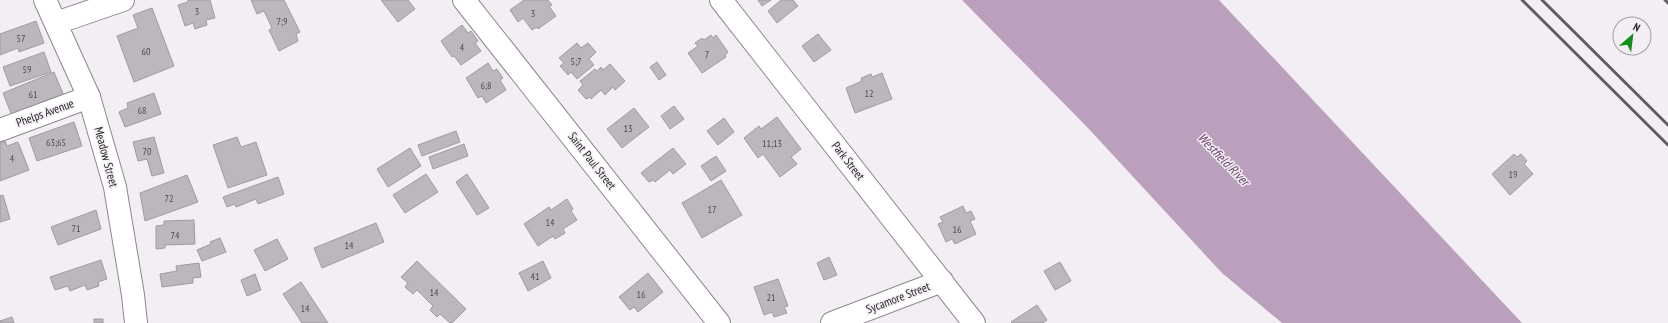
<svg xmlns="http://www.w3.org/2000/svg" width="1668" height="323" font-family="'PT Sans Narrow',sans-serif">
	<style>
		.water { fill: #baa0bd }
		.building { fill: #bcb7bd; stroke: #a19ba1 }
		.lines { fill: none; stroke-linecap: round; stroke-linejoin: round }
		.minor-casing { stroke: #8c878d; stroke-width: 24 }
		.minor { stroke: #fff; stroke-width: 22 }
		.rail { stroke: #605d60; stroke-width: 3 }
		.labels { text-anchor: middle; stroke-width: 3; stroke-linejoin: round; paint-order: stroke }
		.number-label { font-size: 10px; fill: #4e4b4e }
		.street-label { font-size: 12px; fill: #292729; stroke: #f3eef4 }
		.water-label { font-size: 13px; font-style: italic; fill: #6a446e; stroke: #f3eef4 }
	</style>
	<rect width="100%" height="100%" fill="#f3eef4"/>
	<polygon class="water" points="962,0 1219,0 1522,323 1282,323 1222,273 1088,128"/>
	<g class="building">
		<polygon points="188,0 210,0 215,18 206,20 207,25 195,29 193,23 185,26 178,5 188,2"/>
		<polygon points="251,0 284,0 300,32 296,34 298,41 279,51 269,30 272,28 264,11 257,14"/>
		<polygon points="381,0 408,0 415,9 398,22"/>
		<polygon points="524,0 548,0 552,5 549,6 556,16 538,29 537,27 532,30 523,18 518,22 510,10"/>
		<polygon points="758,0 771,0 762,6"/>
		<polygon points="781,0 793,0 798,6 777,23 768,11"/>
		<polygon points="152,8 174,66 134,82 117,36 138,28 133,15"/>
		<polygon points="36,21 44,43 19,52 18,48 0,55 0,34"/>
		<polygon points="462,25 468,33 471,31 478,41 475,43 481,51 461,65 454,56 452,57 441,41"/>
		<polygon points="818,34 831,50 814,62 802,46"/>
		<polygon points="711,35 713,38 716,35 728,52 725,55 726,57 702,73 688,53 698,46 695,43 702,38 704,40"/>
		<polygon points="577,43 581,48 588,43 596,52 589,59 594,65 577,79 571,72 568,75 560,66 564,63 559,58"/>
		<polygon points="44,52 51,72 10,86 3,67"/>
		<polygon points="657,62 666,75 659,80 650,67"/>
		<polygon points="488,63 493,71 497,69 503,78 500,80 506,90 486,103 482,96 478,98 466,78"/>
		<polygon points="610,64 625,81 615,90 613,87 605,95 601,90 591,99 590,97 586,99 578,90 583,85 580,81 595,69 597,71 601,67 603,70"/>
		<polygon points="54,72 64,96 12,116 3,93"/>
		<polygon points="882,73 892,99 855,113 846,88 862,81 861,78 871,74 872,77"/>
		<polygon points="154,93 161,114 125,127 119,112 128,108 127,103"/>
		<polygon points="674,106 684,119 670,129 661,116"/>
		<polygon points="634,108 649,127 622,148 607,129"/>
		<polygon points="777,117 801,149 791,157 797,164 780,177 763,154 758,158 744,138 759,126 761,129"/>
		<polygon points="724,118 734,132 718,145 707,131"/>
		<polygon points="74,122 82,146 37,161 29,138"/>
		<polygon points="456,131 460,142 422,156 418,145"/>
		<polygon points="154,137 164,173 152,176 147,159 138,161 133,142"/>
		<polygon points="237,137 241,147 256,142 267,175 228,188 213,145"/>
		<polygon points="5,141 7,146 18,142 29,170 0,181 0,143"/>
		<polygon points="464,144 468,156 433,169 429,157"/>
		<polygon points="410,148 421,166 388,187 377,169"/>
		<polygon points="673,148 686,164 673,174 670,170 655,182 653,180 649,182 641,173"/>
		<polygon points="1514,154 1517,157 1521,154 1527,161 1524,164 1533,174 1510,195 1492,174"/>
		<polygon points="716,156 726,171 711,181 701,166"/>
		<polygon points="426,174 438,192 405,213 393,195"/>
		<polygon points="467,174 489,208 477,215 456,182"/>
		<polygon points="187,175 198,202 145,221 140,193"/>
		<polygon points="278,177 284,194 258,204 256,199 236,207 235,204 227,207 223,197"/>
		<polygon points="721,180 742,215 702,238 682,203"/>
		<polygon points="3,195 10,219 0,222 0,196"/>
		<polygon points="567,199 573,209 571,211 577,220 563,229 565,233 555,239 553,236 538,246 524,224 549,207 551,210"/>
		<polygon points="963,206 966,213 971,211 975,219 970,221 976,234 955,244 952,239 946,242 938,224 943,222 940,217"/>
		<polygon points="96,210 101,229 58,245 51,227"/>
		<polygon points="194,220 195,244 165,245 165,248 156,249 156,226 164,225 164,221"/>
		<polygon points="376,223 384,242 322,268 314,248"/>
		<polygon points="220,238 226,252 202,261 197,250 211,244 210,242"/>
		<polygon points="277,239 288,259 265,271 254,250"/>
		<polygon points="829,257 837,275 824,280 817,263"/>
		<polygon points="101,260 107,279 98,282 99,286 87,290 85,285 70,291 68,286 55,290 50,277"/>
		<polygon points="417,261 466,309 452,323 450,323 440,314 437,317 430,310 433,306 417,290 413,294 405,287 408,283 401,277"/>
		<polygon points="543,261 551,278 528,291 519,273"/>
		<polygon points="1060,262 1071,281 1055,290 1044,271"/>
		<polygon points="199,263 201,277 193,278 193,283 162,287 160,274 177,271 176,266"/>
		<polygon points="648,273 663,292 638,312 634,307 630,310 619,297"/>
		<polygon points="255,274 261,290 247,296 241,280"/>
		<polygon points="778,279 788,306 784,307 787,313 774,317 772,312 764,315 754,287"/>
		<polygon points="301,282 328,323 302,323 283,294"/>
		<polygon points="1037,305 1047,320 1043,323 1012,323 1011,322"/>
		<polygon points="12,317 14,323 0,323 0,321"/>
		<rect x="94" y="319" width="9" height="4"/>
	</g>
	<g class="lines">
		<defs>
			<g id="minor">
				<polyline points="45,0 89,97 115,187 133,295 136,323"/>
				<polyline points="464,0 719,323"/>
				<polyline points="721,0 974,323"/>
				<polyline points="56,23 123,0"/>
				<polyline points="0,130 89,97"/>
				<polyline points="832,323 942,281"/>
			</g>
		</defs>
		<use href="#minor" class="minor-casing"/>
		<use href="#minor" class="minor"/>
		<g class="rail">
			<polyline points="1522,0 1668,145"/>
			<polyline points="1542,0 1668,125"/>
			<polyline points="1665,0 1668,3"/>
		</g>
	</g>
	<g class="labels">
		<g class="number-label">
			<text x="197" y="15">3</text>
			<text x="533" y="17">3</text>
			<text x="282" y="25">7;9</text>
			<text x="21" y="42">57</text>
			<text x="462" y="51">4</text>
			<text x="146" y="55">60</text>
			<text x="707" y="58">7</text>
			<text x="576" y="65">5;7</text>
			<text x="27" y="73">59</text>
			<text x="486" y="89">6;8</text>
			<text x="869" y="97">12</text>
			<text x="33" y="98">61</text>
			<text x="142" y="114">68</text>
			<text x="628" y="132">13</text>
			<text x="56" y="146">63;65</text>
			<text x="772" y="147">11;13</text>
			<text x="147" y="155">70</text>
			<text x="12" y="162">4</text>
			<text x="1513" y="178">19</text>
			<text x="169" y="202">72</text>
			<text x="712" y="213">17</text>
			<text x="550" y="226">14</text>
			<text x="76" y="232">71</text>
			<text x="957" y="233">16</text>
			<text x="175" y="239">74</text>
			<text x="349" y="249">14</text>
			<text x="535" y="280">41</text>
			<text x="434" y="296">14</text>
			<text x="641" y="298">16</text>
			<text x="771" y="301">21</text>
			<text x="305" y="312">14</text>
		</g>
		<g class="street-label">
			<text transform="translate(45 113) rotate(-20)" y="4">Phelps Avenue</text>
			<text transform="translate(106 157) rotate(75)" y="4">Meadow Street</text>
			<text transform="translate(592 161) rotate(52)" y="4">Saint Paul Street</text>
			<text transform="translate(848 161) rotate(52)" y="4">Park Street</text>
			<text transform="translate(898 298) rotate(-21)" y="4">Sycamore Street</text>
		</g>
		<g class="water-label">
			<text transform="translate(1224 159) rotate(46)" y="5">Westfield River</text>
		</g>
	</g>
	<g transform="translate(1632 36) rotate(28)"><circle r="19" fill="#f3eef4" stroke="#a29ea3"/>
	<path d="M0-3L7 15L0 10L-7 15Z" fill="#118d1a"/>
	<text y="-6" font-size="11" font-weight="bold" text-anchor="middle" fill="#292729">N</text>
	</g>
</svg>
